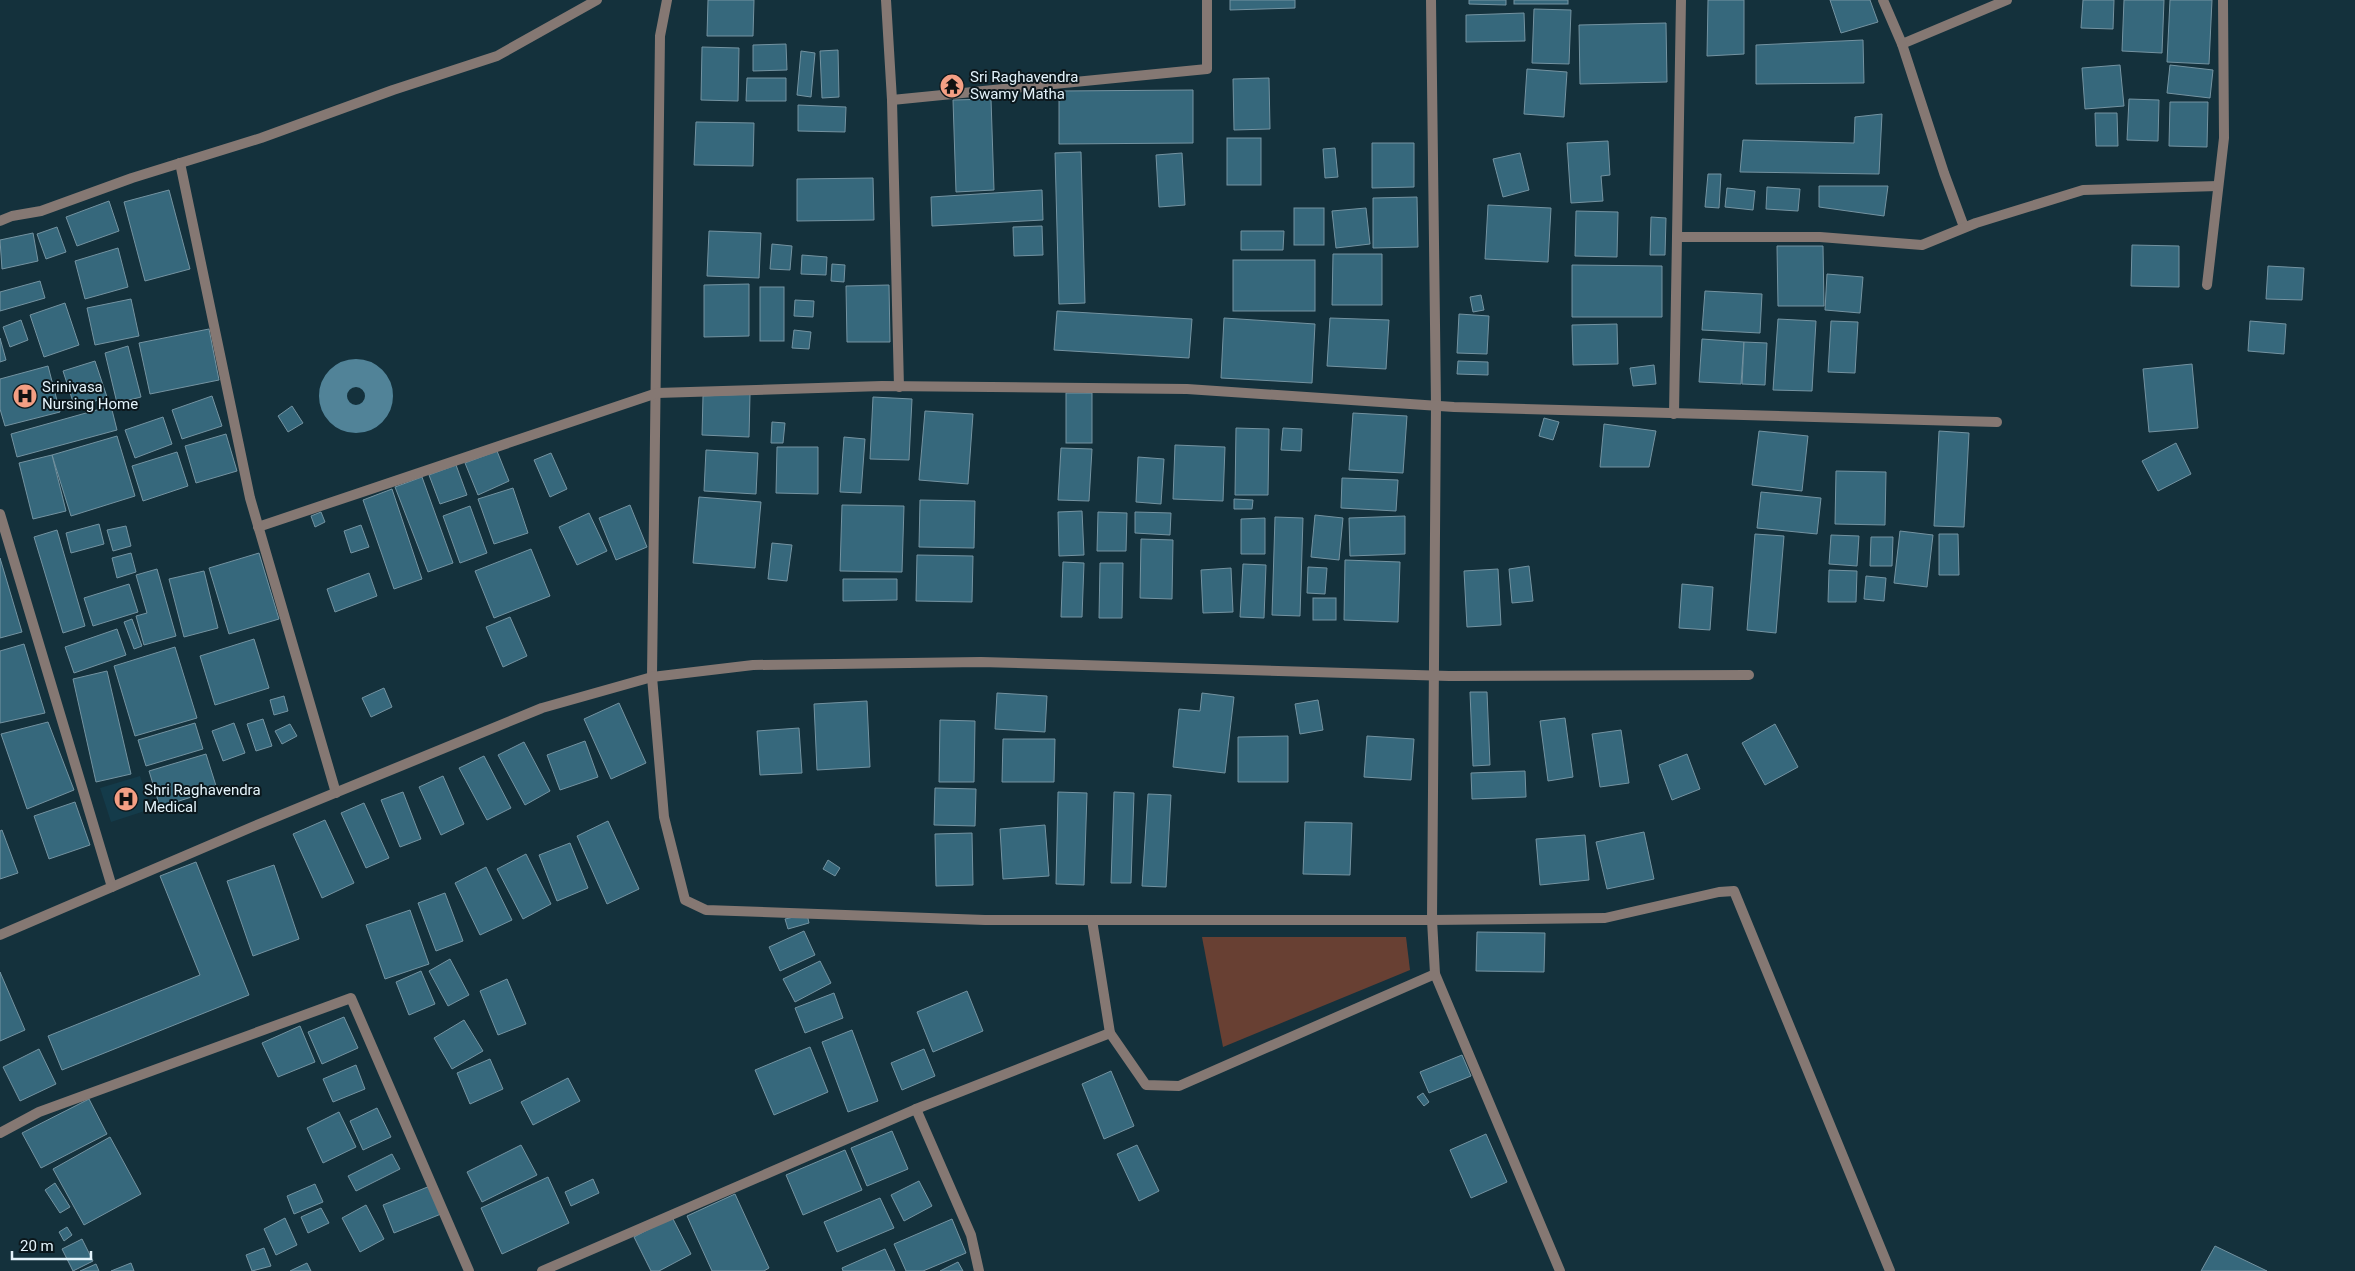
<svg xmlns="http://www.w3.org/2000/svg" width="2355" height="1271" font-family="Roboto,sans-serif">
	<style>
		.built { fill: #143b4a }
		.green { fill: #684033 }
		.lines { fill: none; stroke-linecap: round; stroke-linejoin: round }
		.canal { stroke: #518398; stroke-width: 28 }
		.building { fill: #36687c; stroke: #7493a1 }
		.minor { stroke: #857873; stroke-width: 10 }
		.labels { text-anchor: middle; stroke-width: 4; stroke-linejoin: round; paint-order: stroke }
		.poi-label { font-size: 15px; fill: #e3f3fb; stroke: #0b171c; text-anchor: start }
	</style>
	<rect width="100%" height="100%" fill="#14313c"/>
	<polygon class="built" points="140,776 151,809 111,822 100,788"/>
	<polygon class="green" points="1202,937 1406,937 1410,970 1223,1047"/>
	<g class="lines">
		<circle class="canal" cx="356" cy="396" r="23"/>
	</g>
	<g class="building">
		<polygon points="708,0 754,0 753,36 707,36"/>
		<polygon points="1230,0 1295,0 1295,8 1230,10"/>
		<polygon points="1469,0 1506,0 1506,5 1469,4"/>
		<rect x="1514" y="0" width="54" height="4"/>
		<polygon points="1708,0 1744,0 1744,54 1707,56"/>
		<polygon points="1830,0 1870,0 1878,22 1841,33"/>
		<polygon points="2083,0 2114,0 2113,29 2081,28"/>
		<polygon points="2124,0 2164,0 2162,53 2122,51"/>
		<polygon points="2170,0 2212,0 2209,64 2167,62"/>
		<polygon points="1534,9 1571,10 1569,64 1532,63"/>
		<polygon points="1524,13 1525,41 1466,42 1466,15"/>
		<polygon points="1666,23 1667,82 1580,84 1579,25"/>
		<polygon points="1863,40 1864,83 1756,84 1756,45"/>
		<polygon points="786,44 787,70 753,71 753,45"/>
		<polygon points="702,47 739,48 738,101 701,100"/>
		<polygon points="838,50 839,97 822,98 820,51"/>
		<polygon points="801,51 815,53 811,97 797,95"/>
		<polygon points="2120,65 2124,106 2085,109 2082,68"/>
		<polygon points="2170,65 2213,70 2210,98 2167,93"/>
		<polygon points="1527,69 1567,72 1564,117 1524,114"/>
		<polygon points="747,78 786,78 786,101 746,101"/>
		<polygon points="1269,78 1270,129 1234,130 1233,79"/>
		<polygon points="1193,90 1193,143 1059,144 1059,91"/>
		<polygon points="991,99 994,190 956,192 953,100"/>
		<polygon points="2129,99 2159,100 2158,141 2127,140"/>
		<polygon points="2170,102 2208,102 2207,147 2169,146"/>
		<polygon points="798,105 846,107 845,132 798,131"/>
		<polygon points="2095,113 2117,113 2118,146 2096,146"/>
		<polygon points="1882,114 1879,174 1740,172 1743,140 1854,143 1855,117"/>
		<polygon points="696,122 754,123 753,166 694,165"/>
		<rect x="1227" y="138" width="34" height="47"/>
		<polygon points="1608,141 1610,175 1601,176 1603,201 1571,203 1567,143"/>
		<polygon points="1372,143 1414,143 1414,187 1372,188"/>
		<polygon points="1335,148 1338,177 1325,178 1323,149"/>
		<polygon points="1081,152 1085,303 1059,304 1055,153"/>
		<polygon points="1182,153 1185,205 1159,207 1156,155"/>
		<polygon points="1520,153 1529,190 1503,197 1493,159"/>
		<polygon points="1708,174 1721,174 1719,208 1705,207"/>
		<polygon points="873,178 874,220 797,221 797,179"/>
		<polygon points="1819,186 1888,186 1884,216 1819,207"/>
		<polygon points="1767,187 1800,189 1798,211 1766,209"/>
		<polygon points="1727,188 1755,191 1753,210 1725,207"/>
		<polygon points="169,190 190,269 145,281 124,202"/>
		<polygon points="1042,190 1043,220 932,226 931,197"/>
		<polygon points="1417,197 1418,247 1373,248 1373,198"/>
		<polygon points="109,201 119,231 77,246 66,217"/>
		<polygon points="1488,205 1551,208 1548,262 1485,259"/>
		<rect x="1294" y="208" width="30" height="37"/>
		<polygon points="1366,208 1370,244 1336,248 1332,211"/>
		<polygon points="1576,211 1618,212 1617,257 1575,256"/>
		<polygon points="1651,217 1666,218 1665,255 1650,255"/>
		<polygon points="1042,226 1043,255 1014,256 1013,227"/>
		<polygon points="57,227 66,252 46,259 37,234"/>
		<polygon points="709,231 761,233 759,278 707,276"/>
		<polygon points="1241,231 1284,231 1283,250 1241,250"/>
		<polygon points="33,233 38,261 2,269 0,240"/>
		<polygon points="772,244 792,246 790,270 770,269"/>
		<polygon points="2132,245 2179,246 2179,287 2131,286"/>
		<polygon points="1777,246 1823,246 1824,306 1778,306"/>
		<polygon points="118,248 128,287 85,299 75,261"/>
		<polygon points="1333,254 1382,254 1382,305 1332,305"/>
		<polygon points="802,255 827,257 826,275 801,274"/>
		<rect x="1233" y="260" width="82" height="51"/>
		<polygon points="832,264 845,265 844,282 831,281"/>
		<polygon points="1572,265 1662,266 1662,317 1572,317"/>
		<polygon points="2268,266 2304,268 2302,300 2266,299"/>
		<polygon points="1827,274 1863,277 1860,313 1825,310"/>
		<polygon points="40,281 45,298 0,311 0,292"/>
		<polygon points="749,284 749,336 704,337 704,285"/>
		<polygon points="889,285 890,342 847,342 846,286"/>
		<rect x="760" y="287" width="24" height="54"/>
		<polygon points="1705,291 1762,294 1760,333 1702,330"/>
		<polygon points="1481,295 1484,310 1473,312 1470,297"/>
		<polygon points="131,299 139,336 95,345 87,308"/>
		<polygon points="795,300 814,301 813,317 794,316"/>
		<polygon points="65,303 79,345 44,357 30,315"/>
		<polygon points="1057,311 1192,319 1189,358 1054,350"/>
		<polygon points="1459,314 1489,316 1487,354 1457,353"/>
		<polygon points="1224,318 1315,324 1312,383 1221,378"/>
		<polygon points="1330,318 1389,320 1386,369 1327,366"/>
		<polygon points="1778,319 1816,321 1812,391 1773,390"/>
		<polygon points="21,320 28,340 10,347 3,327"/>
		<polygon points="1831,321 1858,322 1855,373 1828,372"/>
		<polygon points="2250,321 2286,324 2284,354 2248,351"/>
		<polygon points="1617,324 1618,364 1573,365 1572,325"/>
		<polygon points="209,329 219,380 150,394 139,343"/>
		<polygon points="794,330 811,332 809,349 792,348"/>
		<polygon points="0,338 6,360 0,362"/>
		<polygon points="1702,339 1744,342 1741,384 1699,382"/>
		<polygon points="1744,342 1767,343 1765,385 1742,384"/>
		<polygon points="128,346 141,397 117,403 105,353"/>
		<polygon points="95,361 107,397 75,408 63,371"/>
		<polygon points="1458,361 1488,362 1488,375 1457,374"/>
		<polygon points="2192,364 2198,428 2149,432 2143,369"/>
		<polygon points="1654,365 1656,384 1633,386 1630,368"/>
		<polygon points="48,366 60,412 5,426 0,409 0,379"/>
		<rect x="1066" y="393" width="26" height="50"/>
		<polygon points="750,394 749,437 702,435 703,396"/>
		<polygon points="212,396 222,426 182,439 172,410"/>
		<polygon points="873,397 912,399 909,460 870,459"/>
		<polygon points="111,406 117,430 17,457 11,434"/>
		<polygon points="292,406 303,423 288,432 278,416"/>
		<polygon points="925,411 973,414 968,484 919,480"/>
		<polygon points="1353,413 1407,416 1403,473 1349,470"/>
		<polygon points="163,417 172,444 135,458 125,430"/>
		<polygon points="1544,418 1559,422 1553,440 1539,436"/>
		<polygon points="772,422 785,423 783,443 771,443"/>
		<polygon points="1604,424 1656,431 1649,467 1600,467"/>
		<polygon points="1236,428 1269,429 1268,495 1235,495"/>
		<polygon points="1283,428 1302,429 1301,451 1281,450"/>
		<polygon points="1759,431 1808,436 1802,491 1752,485"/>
		<polygon points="1939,431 1969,433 1964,527 1934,526"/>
		<polygon points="226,434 237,471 196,483 185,446"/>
		<polygon points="117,436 135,496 71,516 52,455"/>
		<polygon points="844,437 865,439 861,493 840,492"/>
		<polygon points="2176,443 2191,474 2158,491 2142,461"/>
		<polygon points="1175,445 1225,447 1223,501 1173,499"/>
		<polygon points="777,447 818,447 818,494 776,493"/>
		<polygon points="1061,448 1092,449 1089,501 1058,500"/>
		<polygon points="706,450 758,453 756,494 704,491"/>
		<polygon points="497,451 509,481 478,495 465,463"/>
		<polygon points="177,452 188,486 143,501 132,466"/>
		<polygon points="551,453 567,489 550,497 534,460"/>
		<polygon points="52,455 66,511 33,519 19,463"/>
		<polygon points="1138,457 1164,459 1161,504 1136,502"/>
		<polygon points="456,465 467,495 440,504 429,475"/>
		<polygon points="1836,471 1886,472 1885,525 1835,524"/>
		<polygon points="422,477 453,563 428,572 395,487"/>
		<polygon points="1342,478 1398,480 1396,511 1341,508"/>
		<polygon points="513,488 528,533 494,544 478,499"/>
		<polygon points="392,489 422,579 394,589 363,500"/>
		<polygon points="1761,492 1821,498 1817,534 1757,528"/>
		<polygon points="699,497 761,502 755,568 693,563"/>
		<polygon points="1234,499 1253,500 1252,509 1234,509"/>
		<polygon points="920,500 975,501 974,548 919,547"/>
		<polygon points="630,505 647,547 616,560 599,518"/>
		<polygon points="842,505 904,506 902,572 840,571"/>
		<polygon points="470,506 487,553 460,563 443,516"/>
		<polygon points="1082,511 1084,555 1059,556 1058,512"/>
		<polygon points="321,512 325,522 315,527 311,516"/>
		<polygon points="1098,512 1127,513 1126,551 1097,551"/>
		<polygon points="1135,512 1171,513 1170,535 1135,533"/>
		<polygon points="589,513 607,551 577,565 559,527"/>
		<polygon points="1315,515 1343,518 1339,560 1311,557"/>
		<polygon points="1405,516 1405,554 1350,556 1349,518"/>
		<polygon points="1275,517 1303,518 1300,616 1272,615"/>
		<polygon points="1265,518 1265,554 1241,554 1241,519"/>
		<polygon points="99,524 104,544 71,553 66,533"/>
		<polygon points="361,525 369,547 351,553 344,531"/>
		<polygon points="126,526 131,546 113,551 107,530"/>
		<polygon points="57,530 85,626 63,633 34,537"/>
		<polygon points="1900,531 1933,535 1927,587 1894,583"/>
		<polygon points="1755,534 1784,536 1776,633 1747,630"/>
		<polygon points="1939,534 1958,534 1959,575 1939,575"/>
		<polygon points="1831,535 1859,536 1857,566 1829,564"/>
		<polygon points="1871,537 1893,537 1892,566 1870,566"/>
		<polygon points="1141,539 1173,540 1172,599 1140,598"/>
		<polygon points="772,543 792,545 787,581 768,579"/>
		<polygon points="531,549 550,596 494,618 475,571"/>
		<polygon points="131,553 136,572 117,578 112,558"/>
		<polygon points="259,553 279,619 229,634 209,568"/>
		<polygon points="917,555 973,556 972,602 916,601"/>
		<polygon points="0,558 22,632 0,638"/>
		<polygon points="1345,560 1400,562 1398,622 1344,620"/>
		<polygon points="1063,562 1084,563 1082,617 1061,617"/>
		<polygon points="1100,563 1123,563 1122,618 1099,618"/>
		<polygon points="1243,564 1266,565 1264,618 1240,617"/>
		<polygon points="1529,566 1533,601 1512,603 1509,569"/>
		<polygon points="1308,567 1327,568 1325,594 1307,593"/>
		<polygon points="1231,568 1233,612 1203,613 1201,570"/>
		<polygon points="157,569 176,636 144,645 136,616 147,613 136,575"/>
		<polygon points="1498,569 1501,625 1467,627 1464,571"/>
		<polygon points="1829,570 1857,571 1856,602 1828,602"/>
		<polygon points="204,571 218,628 184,637 169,579"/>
		<polygon points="369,573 377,596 335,612 327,589"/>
		<polygon points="1866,576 1886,578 1884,601 1864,599"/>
		<polygon points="843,579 897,579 897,600 843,601"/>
		<polygon points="129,584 138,612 93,626 84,598"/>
		<polygon points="1682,584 1713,587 1710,630 1679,628"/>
		<rect x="1313" y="598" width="23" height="22"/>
		<polygon points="510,617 527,656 503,667 486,627"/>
		<polygon points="132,619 142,646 134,649 124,622"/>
		<polygon points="117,629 126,655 74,673 65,647"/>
		<polygon points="254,639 269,688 215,705 200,656"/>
		<polygon points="24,644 45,713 0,723 0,651"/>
		<polygon points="175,647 197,718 135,736 114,666"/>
		<polygon points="107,671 131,774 96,782 73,679"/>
		<polygon points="384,688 392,707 371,717 362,698"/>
		<polygon points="1470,692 1487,692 1490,765 1473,766"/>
		<polygon points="997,693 1047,696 1045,732 995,729"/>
		<polygon points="1202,693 1234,697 1225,773 1173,767 1179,709 1200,711"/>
		<polygon points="284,696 288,711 274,715 270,700"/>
		<polygon points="1318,700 1323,730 1300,734 1295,704"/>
		<polygon points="867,701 870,767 817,770 814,704"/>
		<polygon points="619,703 646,763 611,779 584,719"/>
		<polygon points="1565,718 1573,777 1548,781 1540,721"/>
		<polygon points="263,719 272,746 256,751 247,724"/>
		<polygon points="940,720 975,721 974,782 939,782"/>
		<polygon points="48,722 74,790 27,809 1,734"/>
		<polygon points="195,723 203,749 146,766 138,740"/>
		<polygon points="234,723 245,753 223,761 212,731"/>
		<polygon points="290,724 297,736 282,744 275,731"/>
		<polygon points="1775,724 1798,767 1765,785 1742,743"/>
		<polygon points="799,728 802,773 760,775 757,731"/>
		<polygon points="1621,730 1629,783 1600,787 1592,734"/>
		<polygon points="1288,736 1288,782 1238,782 1238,737"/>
		<polygon points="1367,736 1414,739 1411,780 1364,777"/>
		<polygon points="1003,739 1055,739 1054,782 1002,782"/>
		<polygon points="585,741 598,777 560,790 547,755"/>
		<polygon points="524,742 550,791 525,805 498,755"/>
		<polygon points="206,754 217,789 160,807 149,771"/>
		<polygon points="1687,754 1700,789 1672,800 1659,765"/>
		<polygon points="484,756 511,808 487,820 459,768"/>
		<polygon points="1525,771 1526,797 1472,799 1471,773"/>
		<polygon points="443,776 464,824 441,835 419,787"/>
		<polygon points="935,788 976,789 975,826 934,825"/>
		<polygon points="403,792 421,839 400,847 381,800"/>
		<polygon points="1058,792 1087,793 1084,885 1056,884"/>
		<polygon points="1114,792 1134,793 1131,883 1111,883"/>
		<polygon points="1148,794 1171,795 1166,887 1142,886"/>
		<polygon points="75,802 90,845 49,859 34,816"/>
		<polygon points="364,803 389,858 366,868 341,813"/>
		<polygon points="325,820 354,883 322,898 293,834"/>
		<polygon points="608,821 639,889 607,904 577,836"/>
		<polygon points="1305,822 1352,823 1350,875 1303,874"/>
		<polygon points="1045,825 1049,876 1003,879 1000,829"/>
		<polygon points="2,830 18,873 0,879 0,831"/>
		<polygon points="1644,832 1654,879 1607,889 1596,842"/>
		<polygon points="972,833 973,885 936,886 935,834"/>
		<polygon points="1585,835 1589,880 1540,885 1536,839"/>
		<polygon points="570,843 588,888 557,901 539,855"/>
		<polygon points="526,854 551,904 523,919 497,869"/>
		<polygon points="828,860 840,868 835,876 823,869"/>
		<polygon points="196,862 249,995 62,1070 48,1036 200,975 160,876"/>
		<polygon points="274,865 299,939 253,956 227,881"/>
		<polygon points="486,867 512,920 480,935 455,883"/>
		<polygon points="445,893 463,941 436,951 418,903"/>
		<polygon points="410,910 429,964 385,979 366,925"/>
		<polygon points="807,914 809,923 788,929 785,919"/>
		<polygon points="804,931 815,955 780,971 769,947"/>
		<polygon points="1477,932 1545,933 1544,972 1476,971"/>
		<polygon points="450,959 469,995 448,1006 429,971"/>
		<polygon points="820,961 831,983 795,1002 783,979"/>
		<polygon points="421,971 435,1004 409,1015 396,982"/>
		<polygon points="0,972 25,1030 0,1041"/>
		<polygon points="507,979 526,1024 498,1035 480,991"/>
		<polygon points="967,991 983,1031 933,1052 917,1012"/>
		<polygon points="834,993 843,1018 805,1033 795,1008"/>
		<polygon points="344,1017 358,1048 322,1064 308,1032"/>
		<polygon points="464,1020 483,1051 452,1069 434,1038"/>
		<polygon points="300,1026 315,1062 278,1077 262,1043"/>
		<polygon points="852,1030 878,1101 848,1112 822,1042"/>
		<polygon points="810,1047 828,1092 774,1115 755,1070"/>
		<polygon points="39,1049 56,1084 20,1101 3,1067"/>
		<polygon points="924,1049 935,1076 902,1090 891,1063"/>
		<polygon points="1462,1055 1471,1076 1429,1093 1420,1072"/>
		<polygon points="490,1059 503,1089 470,1104 457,1073"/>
		<polygon points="356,1065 365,1089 333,1102 323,1079"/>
		<polygon points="1111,1071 1134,1126 1104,1139 1082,1084"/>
		<polygon points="568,1078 580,1101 533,1125 521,1102"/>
		<polygon points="1423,1093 1429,1102 1424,1106 1417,1097"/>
		<polygon points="89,1099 107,1134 41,1168 22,1133"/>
		<polygon points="377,1108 391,1137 363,1150 350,1121"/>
		<polygon points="339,1112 356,1147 323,1163 307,1128"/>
		<polygon points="892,1131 908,1169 867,1186 851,1148"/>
		<polygon points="1486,1134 1507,1182 1471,1198 1450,1150"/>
		<polygon points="110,1137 141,1194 84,1225 53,1169"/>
		<polygon points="521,1145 537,1175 482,1202 467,1172"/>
		<polygon points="1137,1145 1159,1191 1139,1201 1117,1154"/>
		<polygon points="845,1150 862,1190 803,1215 786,1175"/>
		<polygon points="392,1154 400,1169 356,1191 348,1176"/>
		<polygon points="548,1177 569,1223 502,1254 481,1208"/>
		<polygon points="593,1179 599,1193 571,1206 565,1192"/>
		<polygon points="919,1181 932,1206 904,1221 891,1195"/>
		<polygon points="55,1183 70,1207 60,1213 45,1190"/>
		<polygon points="315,1184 323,1202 294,1214 287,1196"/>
		<polygon points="430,1186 441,1214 394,1233 383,1205"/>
		<polygon points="735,1194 769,1268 764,1271 712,1271 687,1216"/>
		<polygon points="880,1198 894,1228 837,1252 824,1222"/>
		<polygon points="366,1205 384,1239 360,1252 342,1218"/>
		<polygon points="321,1208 329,1223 308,1233 301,1217"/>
		<polygon points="672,1217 691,1254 659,1271 651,1271 634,1237"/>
		<polygon points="285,1218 297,1245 276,1255 264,1229"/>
		<polygon points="952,1219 966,1253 923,1271 906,1271 894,1244"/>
		<polygon points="67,1227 72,1235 64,1241 59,1232"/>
		<polygon points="82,1239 93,1261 73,1271 62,1249"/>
		<polygon points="2215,1246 2267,1271 2201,1271"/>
		<polygon points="264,1248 271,1266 252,1271 246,1255"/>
		<polygon points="885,1249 895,1271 843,1271 842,1268"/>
		<polygon points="958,1262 963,1271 940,1271"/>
		<polygon points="131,1263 134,1271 111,1271"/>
		<polygon points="307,1263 311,1271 290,1271"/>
		<polygon points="96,1264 99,1271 80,1271"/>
	</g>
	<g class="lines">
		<g class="minor">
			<polyline points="667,0 660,36 652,677 664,817 685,900 706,910 985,920 1432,920 1605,918 1719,892 1734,891 1890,1271"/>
			<polyline points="886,0 892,100 1207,69 1207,0"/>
			<polyline points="1431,0 1436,405 1432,920 1435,974"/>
			<polyline points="1883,0 1902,44 2007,0"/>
			<polyline points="1902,44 1944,173 1964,227"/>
			<polyline points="892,100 899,387"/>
			<polyline points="180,163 250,498 336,793"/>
			<polyline points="0,221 12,216 41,211 132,178 261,138 393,90 497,56 597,0"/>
			<polyline points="1677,237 1820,237 1922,245 1976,223 2083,190 2218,186"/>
			<polyline points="2207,285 2224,138 2223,0"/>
			<polyline points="1674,414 1681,0"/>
			<polyline points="0,514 112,887"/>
			<polyline points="258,527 657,393 882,386 1187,389 1454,407 1997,422"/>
			<polyline points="1092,920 1110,1033"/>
			<polyline points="0,935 252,827 542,708 652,677 753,665 981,662 1449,676 1749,675"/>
			<polyline points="916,1109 1110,1033 1146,1085 1179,1086 1435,974 1560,1271"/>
			<polyline points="0,1133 39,1112 351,998 469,1271"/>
			<polyline points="542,1271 916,1109 971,1235 979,1271"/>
		</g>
	</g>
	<defs>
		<symbol id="temple-disc" viewBox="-11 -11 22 22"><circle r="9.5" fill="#f39f84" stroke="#0b171c"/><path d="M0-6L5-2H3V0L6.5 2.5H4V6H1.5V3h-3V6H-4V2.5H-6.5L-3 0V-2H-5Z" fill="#111"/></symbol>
		<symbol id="hospital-disc" viewBox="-11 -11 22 22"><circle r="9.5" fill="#f39f84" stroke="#0b171c"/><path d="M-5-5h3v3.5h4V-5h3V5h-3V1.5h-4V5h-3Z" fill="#111"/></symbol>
	</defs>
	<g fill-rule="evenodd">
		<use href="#temple-disc" x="938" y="72" width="28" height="28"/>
		<use href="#hospital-disc" x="11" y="382" width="28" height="28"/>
		<use href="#hospital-disc" x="112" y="785" width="28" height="28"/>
	</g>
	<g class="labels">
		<g class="poi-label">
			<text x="970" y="82">Sri Raghavendra<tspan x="970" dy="17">Swamy Matha</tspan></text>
			<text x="42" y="392">Srinivasa<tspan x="42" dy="17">Nursing Home</tspan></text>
			<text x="144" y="795">Shri Raghavendra<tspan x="144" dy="17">Medical</tspan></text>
		</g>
	</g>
	<path d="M12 1251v8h79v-8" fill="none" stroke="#e3f3fb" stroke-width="2.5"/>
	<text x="20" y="1251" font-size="15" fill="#e3f3fb" stroke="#0b171c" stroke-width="4" paint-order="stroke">20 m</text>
</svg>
